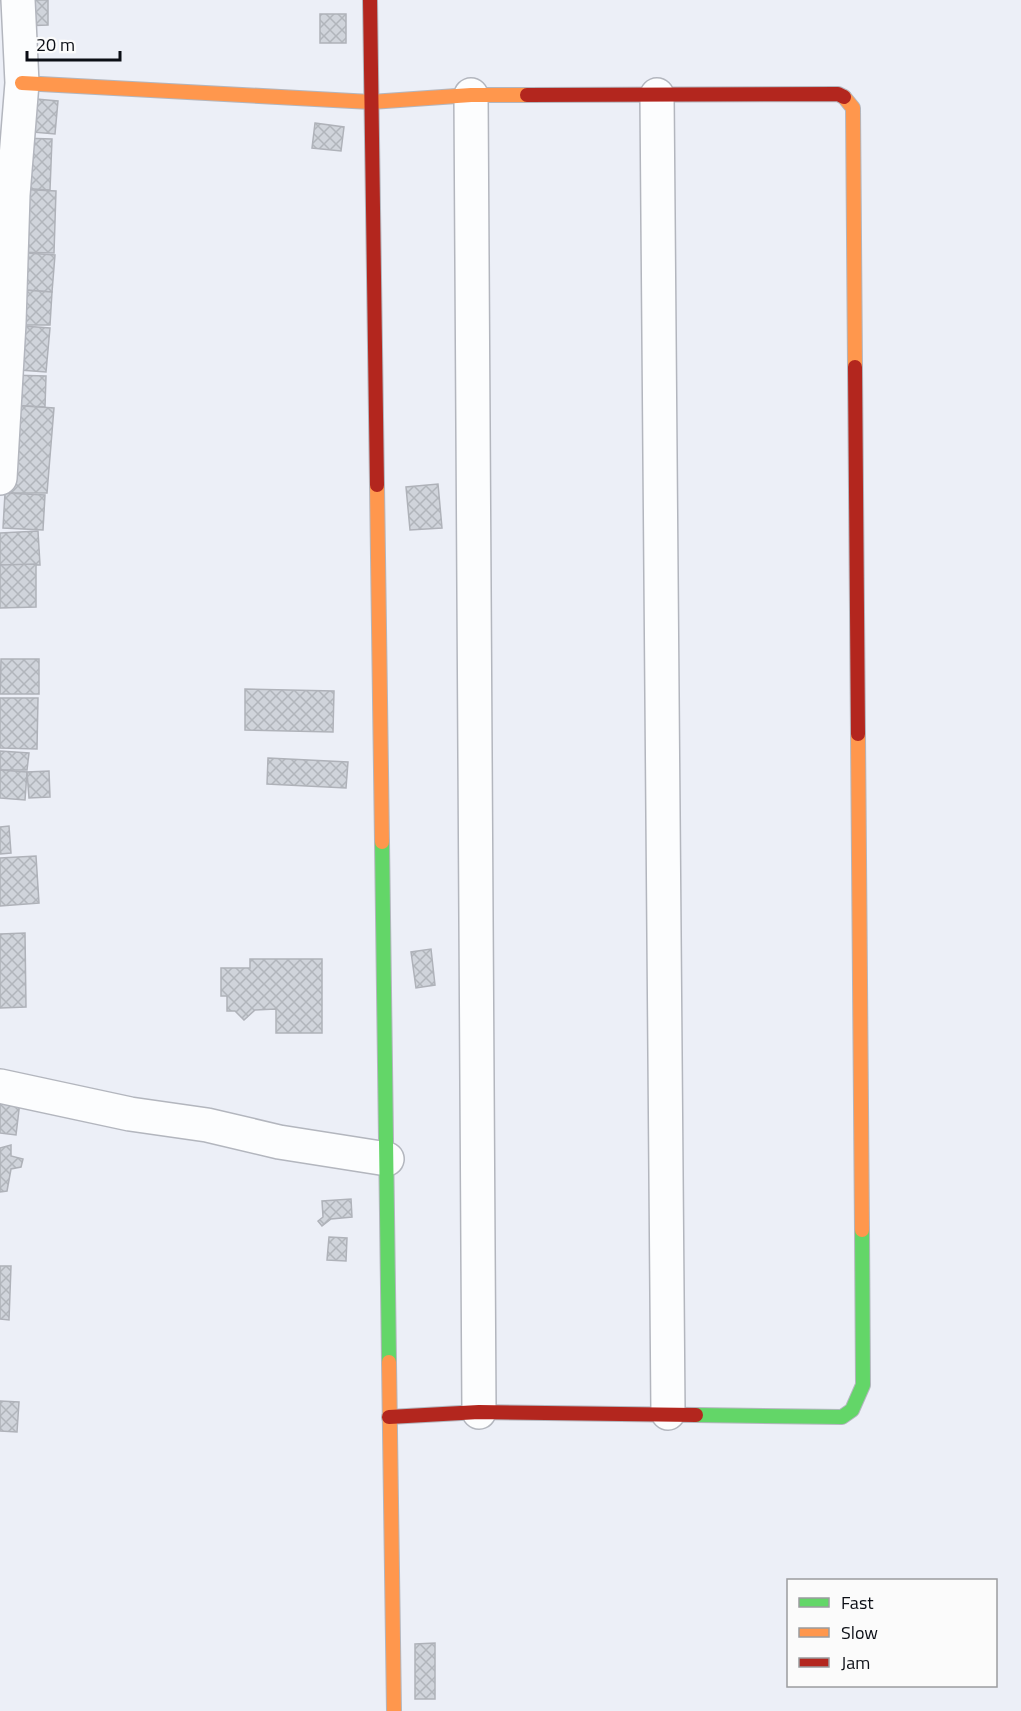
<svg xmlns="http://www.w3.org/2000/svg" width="1021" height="1711" font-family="'Titillium Web',sans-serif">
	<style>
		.building { fill: url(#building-cross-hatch); stroke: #afb2b9; stroke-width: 1.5 }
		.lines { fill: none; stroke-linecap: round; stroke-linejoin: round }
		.street-casing { stroke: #b3b6be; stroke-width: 36 }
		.fast-casing { stroke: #b3b6be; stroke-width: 16 }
		.slow-casing { stroke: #b3b6be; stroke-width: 16 }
		.jam-casing { stroke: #b3b6be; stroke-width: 16 }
		.street { stroke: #fcfdfe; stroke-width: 33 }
		.fast { stroke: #63d668; stroke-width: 14 }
		.slow { stroke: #ff974d; stroke-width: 14 }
		.jam { stroke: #b3261e; stroke-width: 14 }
	</style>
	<defs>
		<pattern id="building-cross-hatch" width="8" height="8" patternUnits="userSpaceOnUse" patternTransform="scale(1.5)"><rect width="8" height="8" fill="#d0d4db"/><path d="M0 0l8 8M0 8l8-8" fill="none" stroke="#b1b5bb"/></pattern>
	</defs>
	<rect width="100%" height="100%" fill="#eceff7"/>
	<g class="building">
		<polygon points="20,0 48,0 48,25 21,26"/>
		<rect x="320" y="14" width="26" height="29"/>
		<polygon points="25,98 58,101 55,134 22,131"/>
		<polygon points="315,123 344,127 341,151 312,148"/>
		<polygon points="20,138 52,139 50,190 17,188"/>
		<polygon points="15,189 56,191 54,253 13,252"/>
		<polygon points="13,252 55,255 52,292 10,289"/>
		<polygon points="10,289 52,292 50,325 10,325"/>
		<polygon points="10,325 50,328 46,372 6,369"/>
		<polygon points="8,375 46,376 45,407 9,405"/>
		<polygon points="9,405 54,408 47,493 5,493"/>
		<polygon points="438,484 442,528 410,530 406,487"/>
		<polygon points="5,493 45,495 43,530 3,528"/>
		<polygon points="38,531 40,565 0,565 0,533"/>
		<polygon points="36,564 36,607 0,608 0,565"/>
		<polygon points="1,659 39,659 39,694 0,694"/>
		<polygon points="245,689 334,691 333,732 245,730"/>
		<polygon points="0,698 38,698 37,749 0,748"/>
		<polygon points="0,751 29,753 27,770 0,770"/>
		<polygon points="268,758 348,762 346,788 267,784"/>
		<polygon points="0,770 27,772 25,800 0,798"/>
		<polygon points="49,771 50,797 29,798 27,772"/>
		<polygon points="9,826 11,853 0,854 0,827"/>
		<polygon points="36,856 39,903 0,906 0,858"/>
		<polygon points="25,933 26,1007 0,1008 0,934"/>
		<polygon points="431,949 435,985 416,988 411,952"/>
		<polygon points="250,959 322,959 322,1033 276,1033 276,1009 255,1010 244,1020 235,1011 227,1011 227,996 221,996 221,968 250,968"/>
		<polygon points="0,1091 21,1093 16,1135 0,1133"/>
		<polygon points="11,1145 11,1156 23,1159 21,1167 11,1169 7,1191 0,1192 0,1148"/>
		<polygon points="351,1199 352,1217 331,1219 322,1226 318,1221 323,1217 322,1201"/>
		<polygon points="329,1237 347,1238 346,1261 327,1260"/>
		<polygon points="0,1266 11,1266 9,1320 0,1319"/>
		<polygon points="0,1401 19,1402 17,1432 0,1431"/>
		<polygon points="435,1643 435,1699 415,1699 415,1644"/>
	</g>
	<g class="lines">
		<defs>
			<g id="street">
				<polyline points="471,95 479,1412"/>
				<polyline points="657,95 668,1413"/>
				<polyline points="0,478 9,323 13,195 22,83 18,0"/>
				<polyline points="0,1086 130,1114 207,1125 279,1142 387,1159"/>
			</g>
			<g id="fast">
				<polyline points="382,842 389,1362"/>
				<polyline points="696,1415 842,1417 852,1410 863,1385 862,1230"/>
			</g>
			<g id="slow">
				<polyline points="22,83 371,102 471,95 527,95"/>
				<polyline points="844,97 853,108 855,367"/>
				<polyline points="377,485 382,842"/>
				<polyline points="858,734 862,1230"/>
				<polyline points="389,1362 394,1711"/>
			</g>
			<g id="jam">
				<polyline points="370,0 377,485"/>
				<polyline points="527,95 838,94 844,97"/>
				<polyline points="855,367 858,734"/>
				<polyline points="389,1417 479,1412 696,1415"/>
			</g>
		</defs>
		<use href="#street" class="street-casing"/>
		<use href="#fast" class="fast-casing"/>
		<use href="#slow" class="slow-casing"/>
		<use href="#jam" class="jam-casing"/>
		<use href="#street" class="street"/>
		<use href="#fast" class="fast"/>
		<use href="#slow" class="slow"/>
		<use href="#jam" class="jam"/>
	</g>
	<rect x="787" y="1579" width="210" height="108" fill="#fbfbfb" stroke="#9b9c9f" stroke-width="1.5"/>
	<rect x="799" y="1598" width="30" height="9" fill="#63d668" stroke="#9b9c9f" stroke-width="1.5"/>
	<text x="841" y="1609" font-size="18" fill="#0b0e15">Fast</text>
	<rect x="799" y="1628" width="30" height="9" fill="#ff974d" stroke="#9b9c9f" stroke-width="1.5"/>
	<text x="841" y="1639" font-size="18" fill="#0b0e15">Slow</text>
	<rect x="799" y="1658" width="30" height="9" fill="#b3261e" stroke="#9b9c9f" stroke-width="1.5"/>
	<text x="841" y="1669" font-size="18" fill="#0b0e15">Jam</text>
	<path d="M27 51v9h93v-9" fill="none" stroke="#0b0e15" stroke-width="3"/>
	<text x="36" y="51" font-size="18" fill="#0b0e15" stroke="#fbfbfb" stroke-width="4.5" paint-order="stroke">20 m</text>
</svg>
